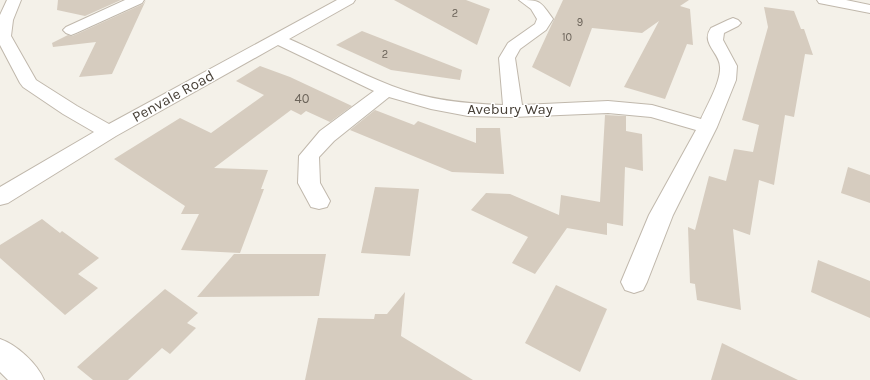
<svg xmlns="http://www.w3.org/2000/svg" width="870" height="380" font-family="Karla,sans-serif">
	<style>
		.building { fill: #d6ccbf }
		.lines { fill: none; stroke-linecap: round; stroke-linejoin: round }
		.minor-casing { stroke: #c0b8ac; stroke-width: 2 }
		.minor { fill: #fff; fill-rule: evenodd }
		.labels { text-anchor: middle; stroke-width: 3; stroke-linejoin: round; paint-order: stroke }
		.far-number-label { font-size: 11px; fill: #6c645a }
		.number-label { font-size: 13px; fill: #6c645a }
		.street-label { font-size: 15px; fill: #484138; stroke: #fff }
	</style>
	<rect width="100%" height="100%" fill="#f4f1e9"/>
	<g class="building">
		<polygon points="58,0 121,0 85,16 57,10"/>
		<polygon points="146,0 112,74 79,77 96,42 53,47 52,43 68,35 72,36 77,34 143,4"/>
		<polygon points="394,0 466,0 490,9 477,45"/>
		<polygon points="563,0 689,0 680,6 690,9 693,45 687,44 665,99 624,87 659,21 642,33 592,28 570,87 532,67"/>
		<polygon points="764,7 794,11 801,29 804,29 813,55 805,54 794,117 785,115 774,185 759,180 750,235 733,229 741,310 697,300 695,284 690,283 688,227 695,230 709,176 726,181 734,149 753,152 759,125 742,120 768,27"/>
		<polygon points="362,31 462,70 460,80 391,70 336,45"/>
		<polygon points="260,66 290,77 352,106 330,122 306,111 301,115 291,110 214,168 268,170 261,189 264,189 240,253 181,250 199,214 181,214 185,206 114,159 180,118 211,133 264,95 236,81"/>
		<polygon points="375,110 414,125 418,121 476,143 476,128 500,128 504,174 452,172 350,130"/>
		<polygon points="605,115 626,116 626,131 642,134 643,171 625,167 623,226 607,223 607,235 567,228 535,274 512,263 528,237 471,210 486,193 510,194 559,215 561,195 600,202"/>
		<polygon points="848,167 870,175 870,203 841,193"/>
		<polygon points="375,187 419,189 410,256 361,253"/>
		<polygon points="42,219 60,233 62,231 99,258 78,274 98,288 65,315 0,258 0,245"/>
		<polygon points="234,254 326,254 319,296 197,297"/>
		<polygon points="818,260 870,281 870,318 811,292"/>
		<polygon points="556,285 607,309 580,372 525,343"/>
		<polygon points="165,289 198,313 187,323 196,328 170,354 162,348 128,380 93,380 77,367"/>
		<polygon points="405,292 401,336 473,380 305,380 318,318 374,319 375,314 387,314"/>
		<polygon points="722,343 798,380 711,380"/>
	</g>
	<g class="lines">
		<defs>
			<g id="minor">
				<path d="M7,0H21L13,20L11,36L36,80L77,106L109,124L337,0H355L353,3L289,39C323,54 358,73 392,86C428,100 465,104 503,105L499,58L508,43L535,24L537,19L531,9L519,0C541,0 540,1 553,19L546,30L520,49L515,58L522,105L608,101L652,105L701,119C707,105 721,82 720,67C720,53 700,43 711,28L728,20L733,18L738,20L741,23L738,26L724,33L723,40L737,66L736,80L717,127L673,215L647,282L643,290L634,293L625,290L621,282L649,215L696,130L651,117L608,113L513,117L468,116L431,109L389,97L334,141L319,157L320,183L330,201L327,207L319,209L311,207L298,183L299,156L320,131L374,91L278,45L116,136L8,203L0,205V187L94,132L63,114L23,87L20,83L0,45V15Z"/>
				<polygon points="125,0 144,0 142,3 76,33 71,35 66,33 63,30 66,27"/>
				<polygon points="817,0 846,0 870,5 870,13 819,3"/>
				<path d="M0,339C17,345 37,363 44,380H8L0,372Z"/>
			</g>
		</defs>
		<use href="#minor" class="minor-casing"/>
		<use href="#minor" class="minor"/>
	</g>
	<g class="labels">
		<g class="far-number-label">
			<text x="455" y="17">2</text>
			<text x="580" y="26">9</text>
			<text x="567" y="41">10</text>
			<text x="385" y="58">2</text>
		</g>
		<g class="number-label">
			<text x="302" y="103">40</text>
		</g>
		<g class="street-label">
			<text transform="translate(173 96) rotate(-29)" y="5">Penvale Road</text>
			<text x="510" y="114">Avebury Way</text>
		</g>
	</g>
</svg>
